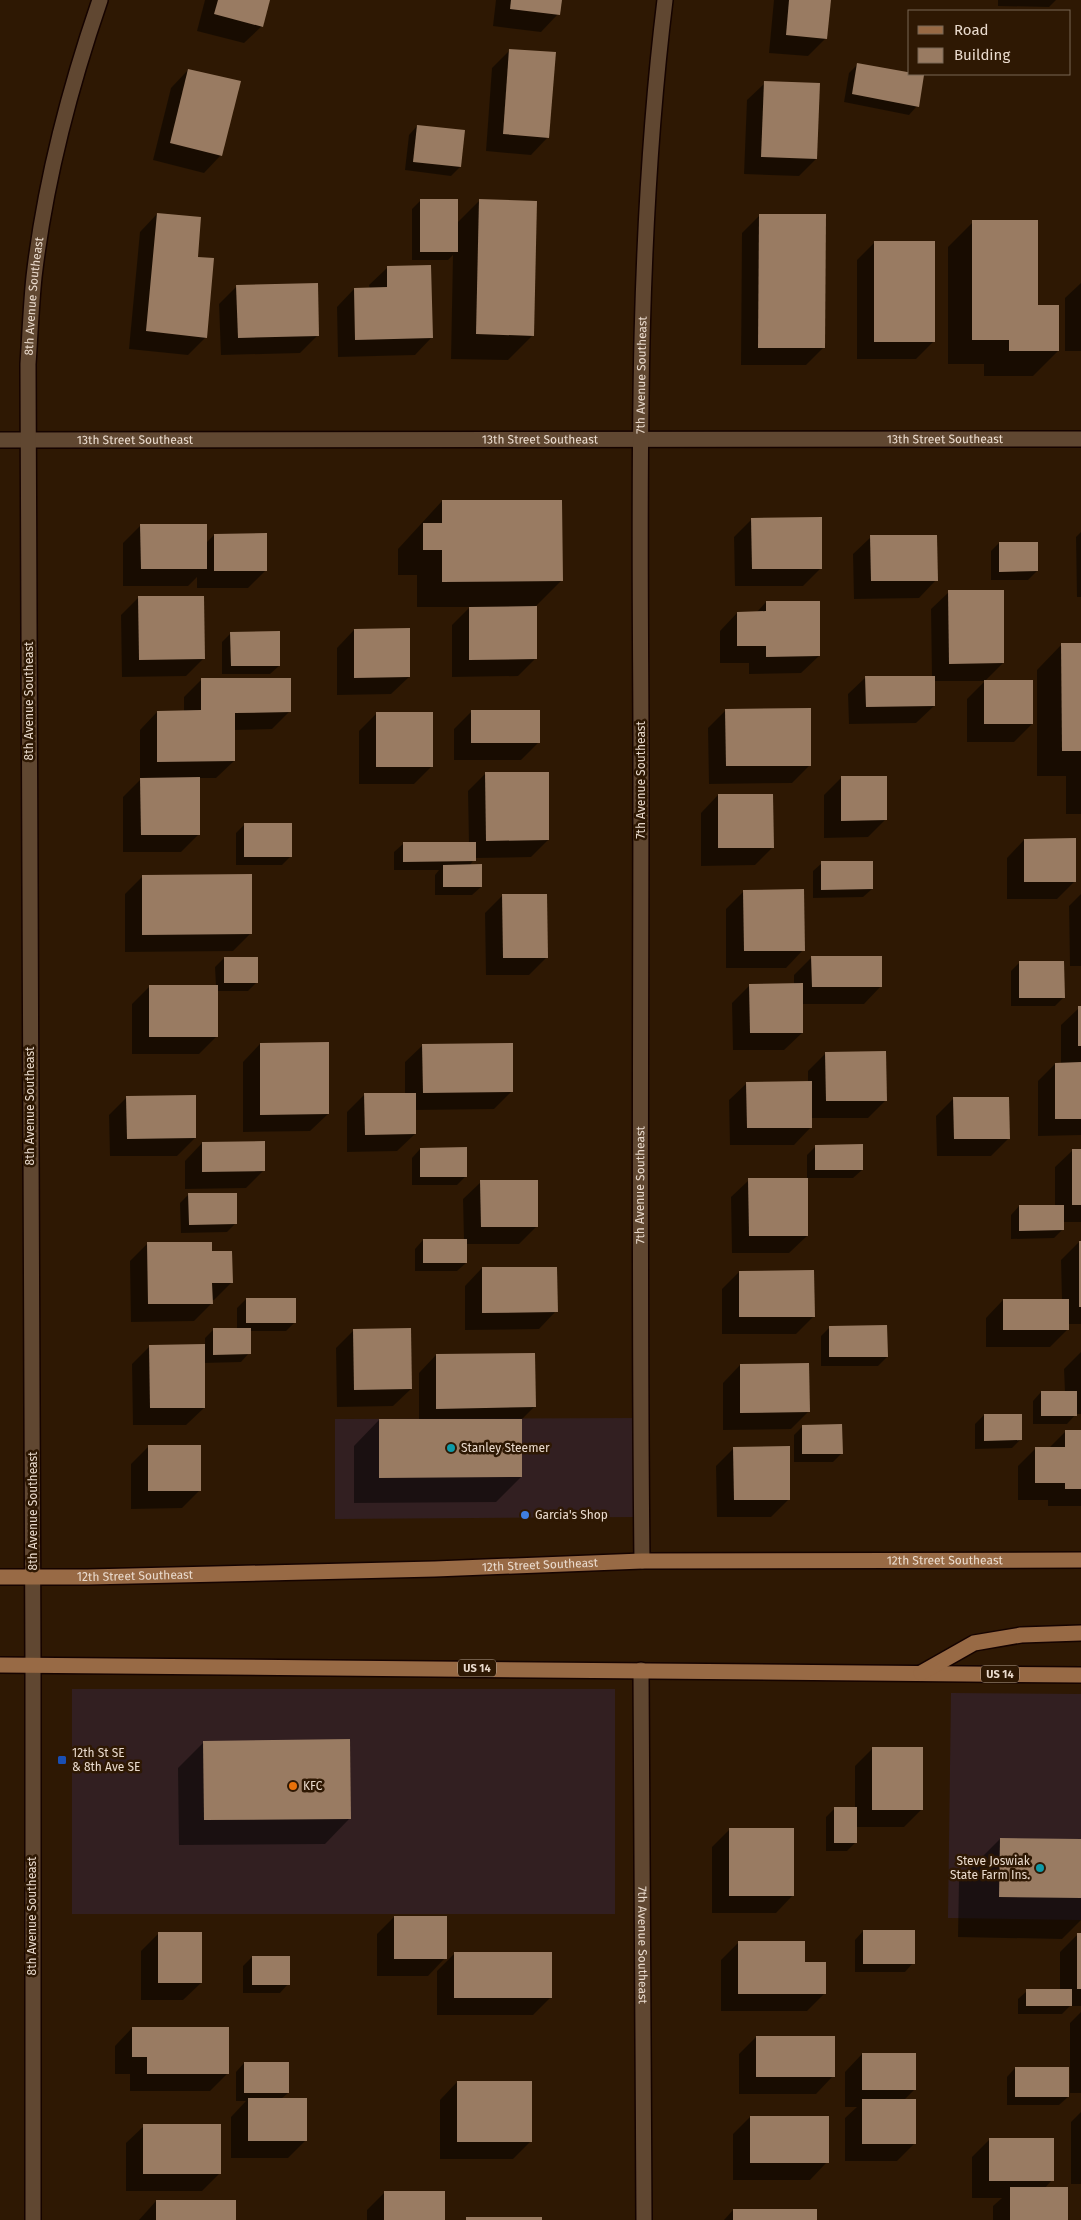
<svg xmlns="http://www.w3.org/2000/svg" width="1081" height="2220" font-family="'Fira Sans',sans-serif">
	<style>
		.commercial { fill: #321f21 }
		.shadow { fill: #0007 }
		.building { fill: #997b62 }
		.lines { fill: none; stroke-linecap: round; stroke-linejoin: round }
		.minor-casing { stroke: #150300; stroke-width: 18 }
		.tertiary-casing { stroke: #150300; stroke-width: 18 }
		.primary-casing { stroke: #150300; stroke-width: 18 }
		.minor { stroke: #604731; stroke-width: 15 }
		.tertiary { stroke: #604731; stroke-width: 15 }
		.primary { stroke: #986a45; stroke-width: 15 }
		.culture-dot { fill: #0f9aa8; stroke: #2e1803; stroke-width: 2 }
		.shop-dot { fill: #3f7fe0; stroke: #2e1803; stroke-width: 2 }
		.transit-dot { fill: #1a4fb4; stroke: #2e1803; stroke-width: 2 }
		.food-dot { fill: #e8710a; stroke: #2e1803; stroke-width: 2 }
		.labels { text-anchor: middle; stroke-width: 5; stroke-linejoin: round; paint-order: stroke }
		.shield { fill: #2e1803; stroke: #b2a091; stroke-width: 1 }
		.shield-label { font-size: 11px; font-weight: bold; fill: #eadbce }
		.street-label { font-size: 12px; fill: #eadbce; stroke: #2e1803 }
		.poi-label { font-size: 12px; fill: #eadbce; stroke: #2e1803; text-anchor: start }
	</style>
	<rect width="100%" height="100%" fill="#2e1803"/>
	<g class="commercial">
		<polygon points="641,1418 642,1517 335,1519 335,1419"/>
		<rect x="72" y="1689" width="543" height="225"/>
		<polygon points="951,1693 1081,1694 1081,1920 948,1918"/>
	</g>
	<g class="shadow">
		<polygon points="205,0 269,0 262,26 244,43 197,31"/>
		<polygon points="496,0 560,0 558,14 541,32 493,26"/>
		<polygon points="774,0 830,0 825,39 808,56 769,53"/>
		<polygon points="998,0 1056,0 1049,7 998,6"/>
		<polygon points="510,50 548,137 531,155 486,151 492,68"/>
		<polygon points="858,64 917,106 909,115 844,102 849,73"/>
		<polygon points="188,70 221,155 204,173 153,160 171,88"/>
		<polygon points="765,83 816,159 799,176 744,174 747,100"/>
		<polygon points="417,126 463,131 460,167 451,176 405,170 409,135"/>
		<polygon points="421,200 457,223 479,201 533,335 508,360 451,359 453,255 448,260 412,260 412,209"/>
		<polygon points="157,214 196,258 206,337 188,355 129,349 140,232"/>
		<polygon points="759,216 824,347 806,365 741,365 742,233"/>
		<polygon points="973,222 1037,306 1058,351 1033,376 984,376 984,364 948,364 948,247"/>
		<polygon points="875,242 934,341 916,359 857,359 857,260"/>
		<polygon points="387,268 432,337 415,355 338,357 337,307 354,289 370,289 369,285"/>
		<polygon points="1081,283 1081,351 1065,351 1065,298"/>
		<polygon points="236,287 318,335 300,353 221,355 219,304"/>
		<polygon points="442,501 561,581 535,607 535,659 518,676 452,677 452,625 470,607 417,607 417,575 398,575 398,549"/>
		<polygon points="752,519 821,568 803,586 735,586 734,537"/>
		<polygon points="141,525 205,544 214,535 266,570 248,588 197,588 197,577 188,586 123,586 123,543"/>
		<polygon points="1081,532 1081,597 1077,597 1076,537"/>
		<polygon points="871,537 936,580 919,598 854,599 853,554"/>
		<polygon points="999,543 1037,571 1028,580 991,580 991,551"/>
		<polygon points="949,592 1003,663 984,682 1032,724 1014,742 967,742 967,699 985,681 934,681 934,706 916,723 849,724 848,694 866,677 932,677 931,609"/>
		<polygon points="139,597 203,659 186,676 122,677 121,615"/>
		<polygon points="766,602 819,656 801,673 749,674 749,663 720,663 720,631 737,613 756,613"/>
		<polygon points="354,630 409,677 391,694 337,695 337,648"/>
		<polygon points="231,633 279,666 270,674 222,674 222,642"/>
		<polygon points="1062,644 1081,644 1081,814 1066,814 1066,776 1037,776 1037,670"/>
		<polygon points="201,680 289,712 272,729 234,730 234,761 216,778 198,778 199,834 181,852 123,852 123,797 140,780 140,730 157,712 184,712 184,697"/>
		<polygon points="726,710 810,765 792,783 709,784 708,728"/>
		<polygon points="472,711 539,742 521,760 454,760 454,729"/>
		<polygon points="376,714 431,767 414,784 359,784 359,731"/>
		<polygon points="486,773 548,840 531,857 475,858 470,865 481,887 472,895 435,895 435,875 439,870 394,870 394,852 403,844 469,844 468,791"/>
		<polygon points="842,777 886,819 868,837 824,838 824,795"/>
		<polygon points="718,795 773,847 755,865 701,866 701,813"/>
		<polygon points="244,825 291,856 282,865 236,865 236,833"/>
		<polygon points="1024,840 1075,881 1057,899 1007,899 1007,858"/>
		<polygon points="822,863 872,889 863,897 813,898 813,871"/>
		<polygon points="143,876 251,933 233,951 125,952 125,894"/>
		<polygon points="744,891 803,950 786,968 726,968 726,909"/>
		<polygon points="1081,894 1081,966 1070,966 1069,906"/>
		<polygon points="503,895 547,957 529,975 486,975 485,913"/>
		<polygon points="812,957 881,986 864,1004 802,1004 802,1033 784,1050 733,1050 732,1003 750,985 794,985 794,975"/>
		<polygon points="224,958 257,982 248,991 217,991 217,1036 199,1054 132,1054 132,1004 149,987 216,986 215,967"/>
		<polygon points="1020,962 1064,997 1055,1006 1011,1006 1011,971"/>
		<polygon points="1079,1008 1081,1008 1081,1135 1038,1136 1038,1081 1055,1064 1061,1064 1061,1025"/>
		<polygon points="260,1044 328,1114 310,1131 243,1132 243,1062"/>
		<polygon points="423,1045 511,1092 494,1109 415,1110 415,1134 397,1151 347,1152 347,1112 365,1094 405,1094 405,1062"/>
		<polygon points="826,1053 886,1100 868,1118 811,1118 811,1127 794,1145 730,1145 729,1100 747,1083 808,1082 808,1071"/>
		<polygon points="127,1097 195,1138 177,1156 110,1156 109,1115"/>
		<polygon points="954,1098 1008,1139 991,1156 937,1156 936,1116"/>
		<polygon points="202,1143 264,1170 246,1188 185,1189 185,1161"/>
		<polygon points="816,1146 862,1170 853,1178 807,1178 807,1155"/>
		<polygon points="420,1149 465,1177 457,1185 412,1185 412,1158"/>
		<polygon points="1073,1150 1081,1150 1081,1222 1063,1222 1063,1229 1054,1238 1011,1239 1011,1215 1019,1206 1055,1206 1055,1167"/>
		<polygon points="749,1180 807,1236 789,1253 732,1253 731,1197"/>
		<polygon points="481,1182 537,1226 519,1244 466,1244 466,1263 457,1271 415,1271 415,1249 423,1240 464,1240 463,1199"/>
		<polygon points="189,1194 236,1223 227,1232 181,1233 180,1203"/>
		<polygon points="1079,1242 1081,1242 1081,1324 1068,1324 1068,1329 1050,1347 986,1347 986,1318 1003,1300 1062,1300 1061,1260"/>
		<polygon points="148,1243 211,1252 232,1282 214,1300 212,1300 212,1303 194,1321 131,1322 130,1261"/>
		<polygon points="482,1268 556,1311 539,1329 465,1330 465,1286"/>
		<polygon points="739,1272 814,1316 796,1334 722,1334 722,1289"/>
		<polygon points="246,1299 295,1322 286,1331 249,1331 249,1353 241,1362 203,1363 204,1408 186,1425 133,1425 132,1364 150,1346 205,1346 205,1338 214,1329 237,1329 237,1308"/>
		<polygon points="830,1327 887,1357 878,1366 821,1366 821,1336"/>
		<polygon points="354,1330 411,1389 393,1406 337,1407 336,1348"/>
		<polygon points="1081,1352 1081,1414 1076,1414 1067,1424 1033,1424 1033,1401 1041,1392 1065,1392 1064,1369"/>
		<polygon points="436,1355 534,1407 521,1420 521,1477 496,1502 354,1503 354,1446 379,1420 419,1420 419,1373"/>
		<polygon points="740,1365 808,1412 791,1429 723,1430 723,1383"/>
		<polygon points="984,1415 1021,1439 1012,1448 975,1449 975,1424"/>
		<polygon points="803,1426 842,1453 833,1462 794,1462 794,1435"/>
		<polygon points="1081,1431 1081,1506 1048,1506 1048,1500 1018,1500 1018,1466 1036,1448 1049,1448 1065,1432"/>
		<polygon points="148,1447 200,1490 182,1508 131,1509 131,1464"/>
		<polygon points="734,1448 789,1499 771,1517 717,1517 716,1466"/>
		<polygon points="203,1743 350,1818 325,1844 179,1845 178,1768"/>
		<polygon points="873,1748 922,1809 904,1827 855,1827 855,1843 847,1851 826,1851 826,1817 835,1808 855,1808 855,1766"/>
		<polygon points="730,1829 793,1895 776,1913 712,1913 712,1847"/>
		<polygon points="1000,1839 1081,1840 1081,1920 1062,1939 958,1937 959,1880"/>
		<polygon points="394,1917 445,1958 428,1976 377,1976 377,1934"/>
		<polygon points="863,1931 913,1963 905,1972 855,1972 855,1940"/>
		<polygon points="159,1933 201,1983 183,2000 141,2000 141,1951"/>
		<polygon points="1078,1934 1081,1934 1081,2006 1070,2006 1062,2014 1018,2014 1018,1999 1027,1991 1060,1991 1060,1952"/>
		<polygon points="739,1942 804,1963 824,1994 807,2011 721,2011 721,1960"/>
		<polygon points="455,1953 551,1997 533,2015 437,2015 437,1971"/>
		<polygon points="252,1957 288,1984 280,1993 243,1993 243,1966"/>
		<polygon points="1081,2012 1081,2093 1070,2093 1070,2023"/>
		<polygon points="132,2028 228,2073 210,2091 130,2091 130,2074 115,2074 115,2046"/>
		<polygon points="756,2037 833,2076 816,2094 739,2094 739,2054"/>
		<polygon points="862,2054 915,2089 904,2100 915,2143 897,2161 845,2161 845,2118 857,2107 845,2107 845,2072"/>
		<polygon points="244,2063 288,2093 281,2099 306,2140 288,2158 231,2158 231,2117 246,2101 236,2101 236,2072"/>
		<polygon points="1015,2068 1068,2097 1059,2105 1007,2105 1007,2077"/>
		<polygon points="457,2082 531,2141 513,2159 440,2159 440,2100"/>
		<polygon points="1081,2112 1081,2184 1071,2184 1071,2122"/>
		<polygon points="750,2117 827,2162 810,2180 733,2180 733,2134"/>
		<polygon points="144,2126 220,2173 202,2191 126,2191 126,2143"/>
		<polygon points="990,2139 1052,2180 1044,2189 1067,2220 993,2220 993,2206 1002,2198 972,2198 972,2157"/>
		<polygon points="385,2192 444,2220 367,2220 367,2210"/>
		<polygon points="156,2201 235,2220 139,2220"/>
		<polygon points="733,2210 816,2220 724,2220"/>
	</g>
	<g class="building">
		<polygon points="218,0 270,0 263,27 214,14"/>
		<polygon points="511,0 562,0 560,15 510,9"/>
		<polygon points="789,0 831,0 827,39 786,35"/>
		<polygon points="509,49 556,52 549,138 503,134"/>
		<polygon points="857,63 924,75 919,107 852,94"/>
		<polygon points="188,69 241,81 222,156 170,143"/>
		<polygon points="764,81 820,83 817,159 761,157"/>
		<polygon points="417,125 465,130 461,167 413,162"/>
		<rect x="420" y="199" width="38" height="53"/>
		<polygon points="479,199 537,201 534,336 476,334"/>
		<polygon points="157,213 201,217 198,257 214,258 207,338 146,331"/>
		<polygon points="759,214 826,214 825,348 758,348"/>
		<polygon points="972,220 1038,220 1038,305 1059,305 1059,351 1009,351 1009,340 972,340"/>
		<rect x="874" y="241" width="61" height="101"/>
		<polygon points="431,265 433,338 355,340 354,288 387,287 387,266"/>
		<polygon points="318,283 319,336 238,338 236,285"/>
		<polygon points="442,500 562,500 563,581 442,582 442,550 423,550 423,523 442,523"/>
		<polygon points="822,517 822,569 752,569 751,518"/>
		<polygon points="140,524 207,524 207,569 141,569"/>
		<polygon points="267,533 267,571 214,571 214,534"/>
		<polygon points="870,535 937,535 938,581 871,581"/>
		<polygon points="999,542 1038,542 1038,571 999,572"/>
		<polygon points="948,590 1004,590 1004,663 949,664"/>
		<polygon points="138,596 204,596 205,659 139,660"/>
		<polygon points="766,601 820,601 820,656 766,657 766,646 737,646 737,612 766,611"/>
		<polygon points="537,606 537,659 469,660 469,607"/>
		<polygon points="410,628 410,677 354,678 354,629"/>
		<polygon points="280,631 280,666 231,666 230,632"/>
		<polygon points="1061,643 1081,643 1081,751 1062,751"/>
		<polygon points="865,676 935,676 935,706 866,707"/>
		<polygon points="201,678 291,678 291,712 235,713 235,761 157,762 157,711 201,710"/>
		<rect x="984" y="680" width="49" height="44"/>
		<polygon points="811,708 811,766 726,766 725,709"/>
		<rect x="471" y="710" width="69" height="33"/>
		<rect x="376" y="712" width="57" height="55"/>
		<polygon points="485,772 549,772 549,840 486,841"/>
		<polygon points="841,776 887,776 887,820 841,821"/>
		<polygon points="200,777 200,835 141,835 140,778"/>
		<polygon points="718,794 773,794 774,848 718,848"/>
		<rect x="244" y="823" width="48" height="34"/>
		<polygon points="1076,838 1076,882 1024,882 1024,839"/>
		<polygon points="403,842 476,842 476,861 403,862"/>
		<polygon points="821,861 873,861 873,889 821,890"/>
		<polygon points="482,864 482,887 443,887 443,865"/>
		<polygon points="252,874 252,934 142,935 142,875"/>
		<polygon points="804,889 805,951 744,951 743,890"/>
		<polygon points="502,894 547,894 548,958 503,958"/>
		<polygon points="811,956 882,956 882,987 812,987"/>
		<rect x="224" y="957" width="34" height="26"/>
		<polygon points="1019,961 1064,961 1065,998 1019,998"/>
		<polygon points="803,983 803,1033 750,1033 749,984"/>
		<rect x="149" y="985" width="69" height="52"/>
		<rect x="1078" y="1006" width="3" height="40"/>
		<polygon points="329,1042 329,1114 260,1115 260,1043"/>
		<polygon points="513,1043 513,1092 423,1093 422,1044"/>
		<polygon points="886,1051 887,1101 826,1101 825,1052"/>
		<polygon points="1081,1062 1081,1119 1055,1119 1055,1063"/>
		<polygon points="812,1081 812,1128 747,1128 746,1082"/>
		<polygon points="364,1093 416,1093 416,1134 365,1135"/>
		<polygon points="196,1095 196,1138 127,1139 126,1096"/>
		<polygon points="953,1097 1009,1097 1010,1139 954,1139"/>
		<polygon points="265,1141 265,1171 202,1172 202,1142"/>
		<polygon points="863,1144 863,1170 815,1170 815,1145"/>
		<polygon points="467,1147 467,1177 420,1177 420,1148"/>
		<rect x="1072" y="1149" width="9" height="56"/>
		<polygon points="748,1178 808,1178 808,1236 749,1236"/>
		<polygon points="480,1180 538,1180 538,1227 481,1227"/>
		<polygon points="188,1193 237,1193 237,1224 189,1225"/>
		<polygon points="1019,1205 1064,1205 1064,1230 1019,1231"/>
		<rect x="423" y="1239" width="44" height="24"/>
		<rect x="1079" y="1241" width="2" height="66"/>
		<polygon points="147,1242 212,1242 212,1251 232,1251 233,1283 212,1283 213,1304 148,1304"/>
		<polygon points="482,1267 557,1267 558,1312 482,1313"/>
		<polygon points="814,1270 815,1317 739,1317 739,1271"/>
		<rect x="246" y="1298" width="50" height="25"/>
		<rect x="1003" y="1299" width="66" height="31"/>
		<polygon points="887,1325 888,1357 829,1357 829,1326"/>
		<polygon points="213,1328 251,1328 251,1354 213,1355"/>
		<polygon points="411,1328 412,1389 354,1390 353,1329"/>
		<polygon points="205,1344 205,1408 150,1408 149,1345"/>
		<polygon points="535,1353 536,1407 436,1409 436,1354"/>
		<polygon points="809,1363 810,1412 740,1413 740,1364"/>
		<rect x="1041" y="1391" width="36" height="25"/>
		<polygon points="984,1414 1022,1414 1022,1440 984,1441"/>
		<polygon points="379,1419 522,1419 522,1477 379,1478"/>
		<polygon points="842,1424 843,1454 802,1454 802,1425"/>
		<polygon points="1065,1430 1081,1430 1081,1489 1065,1489 1065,1483 1035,1483 1035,1447 1065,1447"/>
		<rect x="148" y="1445" width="53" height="46"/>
		<polygon points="790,1446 790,1500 734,1500 733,1447"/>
		<polygon points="350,1739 351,1819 204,1820 203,1741"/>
		<rect x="872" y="1747" width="51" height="63"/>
		<rect x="834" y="1807" width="23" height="36"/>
		<rect x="729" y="1828" width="65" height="68"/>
		<polygon points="1000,1838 1081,1839 1081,1898 999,1897"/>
		<rect x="394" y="1916" width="53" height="43"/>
		<rect x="863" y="1930" width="52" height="34"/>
		<rect x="158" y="1932" width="44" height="51"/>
		<rect x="1077" y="1933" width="4" height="56"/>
		<polygon points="738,1941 805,1941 805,1962 826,1962 826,1994 738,1994"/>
		<rect x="454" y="1952" width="98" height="46"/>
		<rect x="252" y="1956" width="38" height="29"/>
		<rect x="1026" y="1989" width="46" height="17"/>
		<polygon points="132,2027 229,2027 229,2074 147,2074 147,2057 132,2057"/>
		<rect x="756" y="2036" width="79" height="41"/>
		<rect x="862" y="2053" width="54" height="37"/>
		<rect x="244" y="2062" width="45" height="31"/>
		<rect x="1015" y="2067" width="54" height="30"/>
		<rect x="457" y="2081" width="75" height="61"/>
		<rect x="248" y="2098" width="59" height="43"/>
		<rect x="862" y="2099" width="54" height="45"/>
		<rect x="750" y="2116" width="79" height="47"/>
		<rect x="143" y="2124" width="78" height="50"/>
		<rect x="989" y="2138" width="65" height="43"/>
		<rect x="1010" y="2187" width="58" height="33"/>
		<rect x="384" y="2191" width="61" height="29"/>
		<rect x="156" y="2200" width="80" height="20"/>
		<rect x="733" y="2209" width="84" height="11"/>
		<rect x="466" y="2217" width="76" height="3"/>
	</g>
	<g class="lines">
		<defs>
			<g id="minor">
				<path id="s1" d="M0,440L1081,439"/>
				<path id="s2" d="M642,1561C639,1287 641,1012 641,737C640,492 635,244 665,0"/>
				<path id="s3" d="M641,1670L644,2220"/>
			</g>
			<g id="tertiary">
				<path id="s4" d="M33,2220V1665L28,364C30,335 31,306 34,277C45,182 69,90 100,0"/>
			</g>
			<g id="primary">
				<path id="s5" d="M0,1577H88L435,1569L642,1561L1081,1560"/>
				<polyline points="0,1665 1081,1675"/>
				<polyline points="921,1673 974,1643 1021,1635 1081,1633"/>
			</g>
		</defs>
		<use href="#minor" class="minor-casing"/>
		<use href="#tertiary" class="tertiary-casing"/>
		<use href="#primary" class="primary-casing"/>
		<use href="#minor" class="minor"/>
		<use href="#tertiary" class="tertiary"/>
		<use href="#primary" class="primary"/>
	</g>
	<g class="culture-dot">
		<circle cx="451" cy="1448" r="5"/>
		<circle cx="1040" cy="1868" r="5"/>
	</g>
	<circle class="shop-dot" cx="525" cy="1515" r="5"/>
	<rect class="transit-dot" x="57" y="1755" width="10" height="10" rx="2.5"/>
	<circle class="food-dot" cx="293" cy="1786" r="5"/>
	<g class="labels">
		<g class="shield">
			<rect x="458" y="1659.5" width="38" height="17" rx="4"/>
			<rect x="981" y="1665.5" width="38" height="17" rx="4"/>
		</g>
		<g class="shield-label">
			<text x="477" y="1672">US 14</text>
			<text x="1000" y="1678">US 14</text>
		</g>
		<g class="street-label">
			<text dy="4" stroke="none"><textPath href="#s4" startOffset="1924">8th Avenue Southeast</textPath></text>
			<text dy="4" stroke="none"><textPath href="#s2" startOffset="1186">7th Avenue Southeast</textPath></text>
			<text dy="4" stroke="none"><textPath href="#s1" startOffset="135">13th Street Southeast</textPath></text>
			<text dy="4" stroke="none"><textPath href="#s1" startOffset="540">13th Street Southeast</textPath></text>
			<text dy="4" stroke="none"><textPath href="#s1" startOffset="945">13th Street Southeast</textPath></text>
			<text transform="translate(29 701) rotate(-90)" y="4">8th Avenue Southeast</text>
			<text transform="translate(641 780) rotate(-90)" y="4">7th Avenue Southeast</text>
			<text transform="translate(30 1106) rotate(-90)" y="4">8th Avenue Southeast</text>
			<text dy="4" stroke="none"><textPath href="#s2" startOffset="376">7th Avenue Southeast</textPath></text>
			<text transform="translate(33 1511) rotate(-90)" y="4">8th Avenue Southeast</text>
			<text dy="4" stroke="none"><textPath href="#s5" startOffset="945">12th Street Southeast</textPath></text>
			<text dy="4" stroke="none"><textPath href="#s5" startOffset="540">12th Street Southeast</textPath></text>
			<text dy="4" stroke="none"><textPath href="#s5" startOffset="135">12th Street Southeast</textPath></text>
			<text transform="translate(32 1916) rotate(-90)" y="4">8th Avenue Southeast</text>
			<text dy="4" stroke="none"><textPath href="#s3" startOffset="275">7th Avenue Southeast</textPath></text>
		</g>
		<g class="poi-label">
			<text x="461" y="1452">Stanley Steemer</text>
			<text x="535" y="1519">Garcia's Shop</text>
			<text x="72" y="1757">12th St SE<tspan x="72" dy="14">&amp; 8th Ave SE</tspan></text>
			<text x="303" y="1790">KFC</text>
			<text x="1030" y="1865" text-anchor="end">Steve Joswiak<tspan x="1030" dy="14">State Farm Ins.</tspan></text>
		</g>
	</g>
	<rect x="908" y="10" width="162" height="65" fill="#2e1803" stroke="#796654"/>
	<rect x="918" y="26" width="25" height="8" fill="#986a45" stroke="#796654"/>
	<text x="954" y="35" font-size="15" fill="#eadbce">Road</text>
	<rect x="918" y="48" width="25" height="15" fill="#997b62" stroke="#796654"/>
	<text x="954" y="60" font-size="15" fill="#eadbce">Building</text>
</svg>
